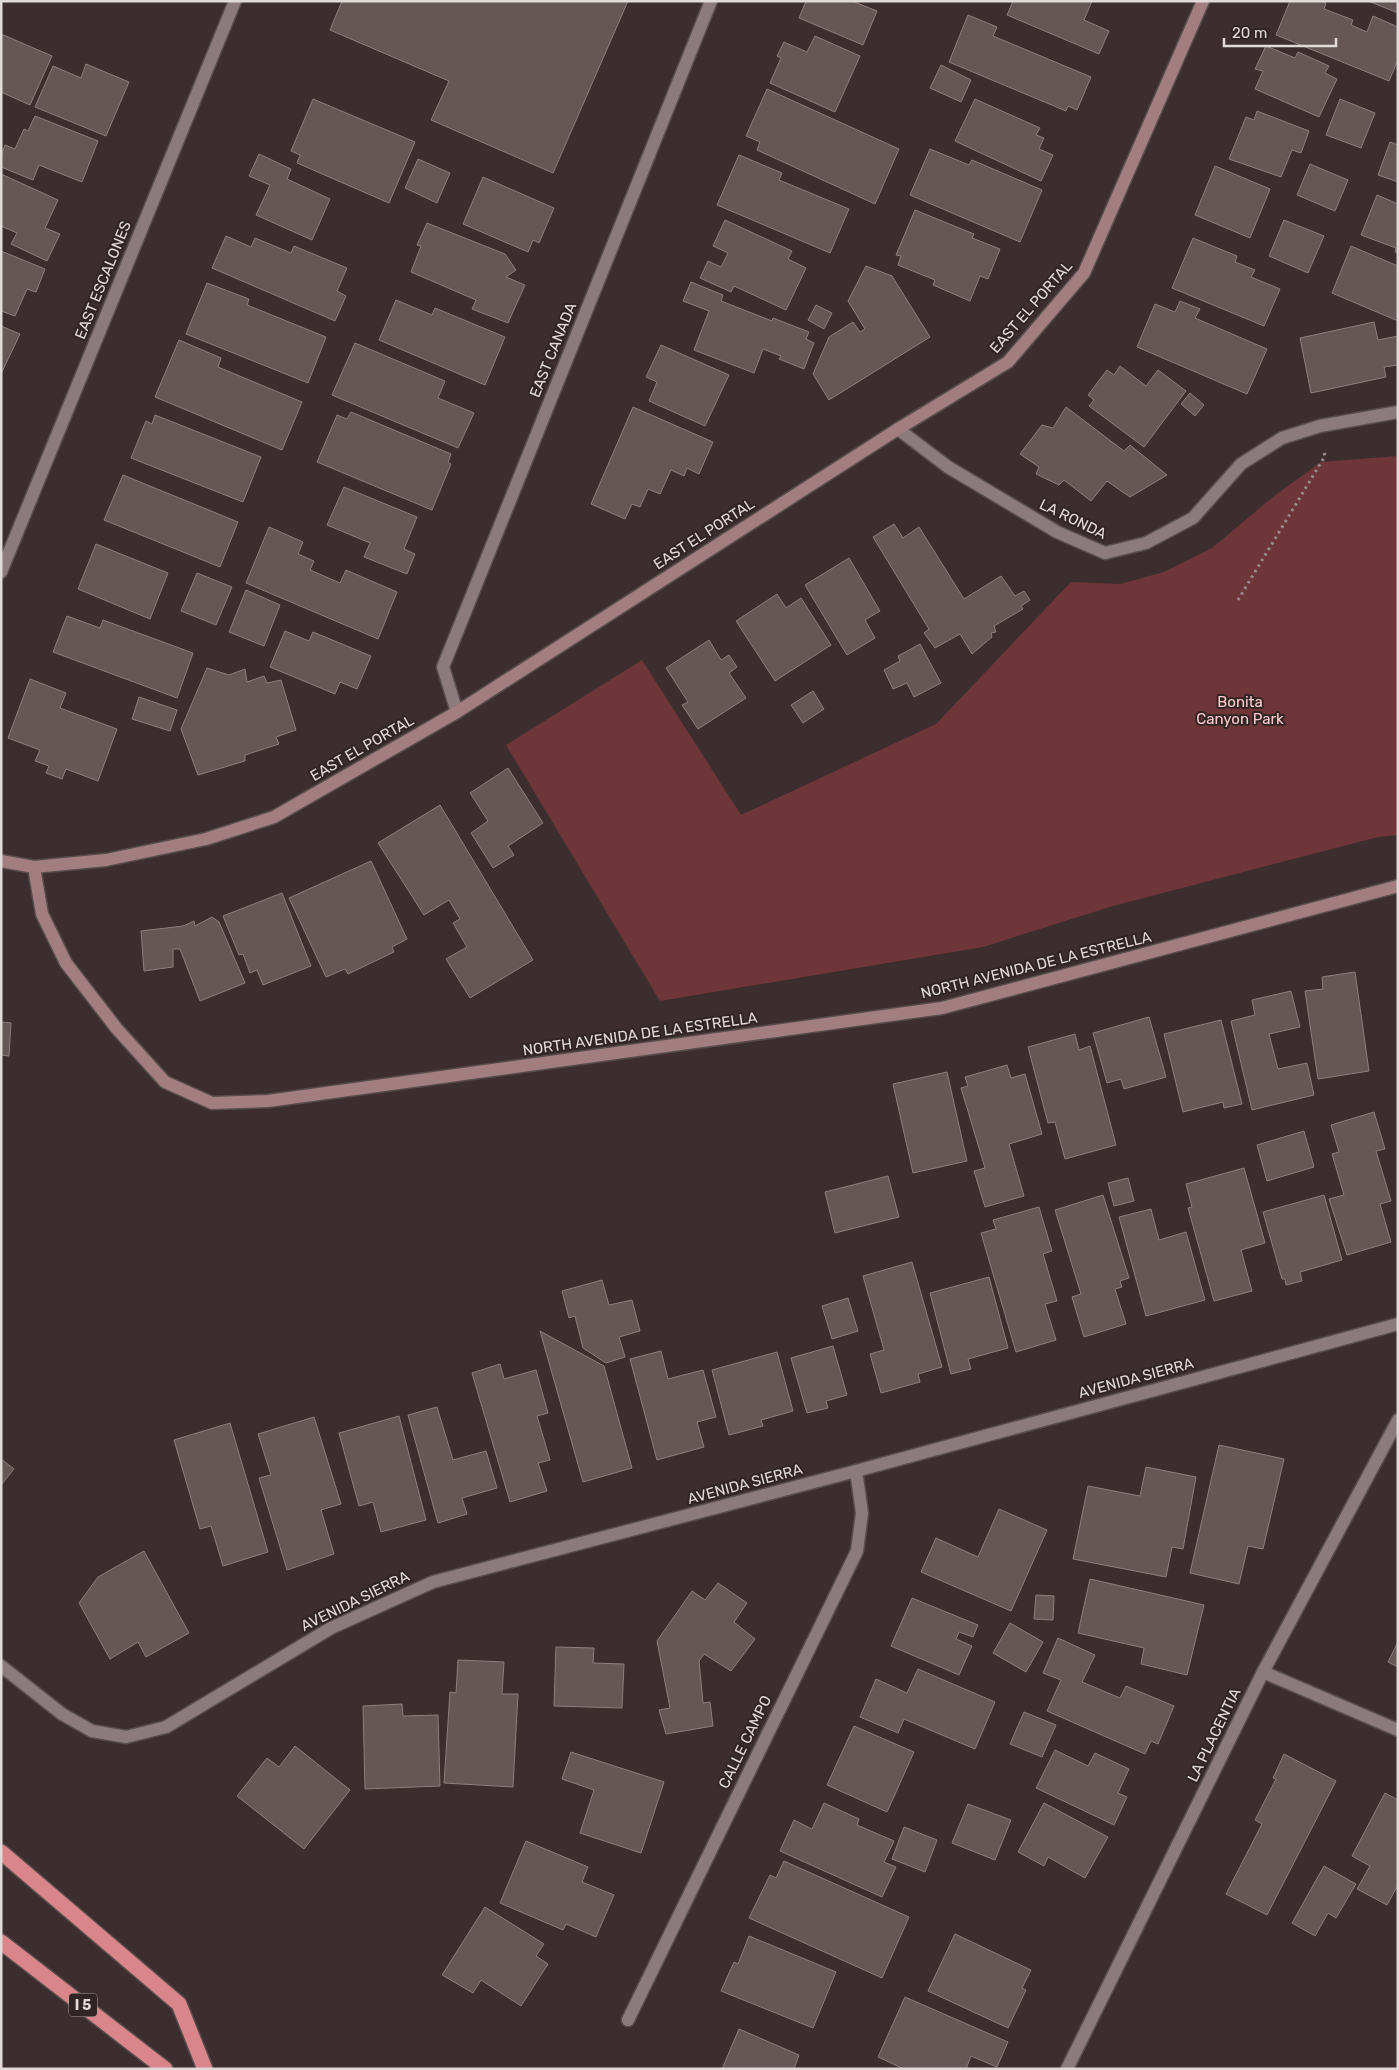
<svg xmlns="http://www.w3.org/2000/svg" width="1399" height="2070" font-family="Rubik,sans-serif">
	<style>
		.green { fill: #6f363a }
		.building { fill: #665757; stroke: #8f7e7e }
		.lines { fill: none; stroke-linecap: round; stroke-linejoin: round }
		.street-casing { stroke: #584d4d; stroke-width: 15 }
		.secondary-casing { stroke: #584d4d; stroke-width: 15 }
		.highway-casing { stroke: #584d4d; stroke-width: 18 }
		.path { stroke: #978b8b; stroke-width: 3; stroke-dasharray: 2.5 4; stroke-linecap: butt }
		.street { stroke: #8c7b7c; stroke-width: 12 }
		.secondary { stroke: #a37e80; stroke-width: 12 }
		.highway { stroke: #da8589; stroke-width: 15 }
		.labels { text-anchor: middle; stroke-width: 4; stroke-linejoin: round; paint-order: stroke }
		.shield { fill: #312424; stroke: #ada3a3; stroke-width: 1 }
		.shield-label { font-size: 14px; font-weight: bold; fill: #e2d9d9 }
		.street-label { font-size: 15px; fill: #e2d9d9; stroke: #312424 }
		.park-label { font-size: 15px; fill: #fecece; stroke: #312424 }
	</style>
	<rect width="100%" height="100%" fill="#3c2e2e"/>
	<polygon class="green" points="1398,456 1398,835 1378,837 1113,906 983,947 660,1001 506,745 642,660 741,815 936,724 1071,582 1120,584 1164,572 1212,548 1274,496 1321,462"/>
	<g class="building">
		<polygon points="342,1 628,1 553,173 431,120 449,81 330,30"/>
		<polygon points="806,1 852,1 877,11 863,45 799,18"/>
		<polygon points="1013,1 1092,1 1084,20 1109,31 1099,54 1007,15"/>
		<polygon points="1290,1 1321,1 1326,3 1324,9 1353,20 1351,25 1367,32 1373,16 1398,27 1398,60 1389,81 1276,35"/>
		<polygon points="1368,1 1398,1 1398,13"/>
		<polygon points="968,15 997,27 993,36 1091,77 1077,110 1068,106 1066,111 949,62"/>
		<polygon points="1,34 52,56 30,105 1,92"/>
		<polygon points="815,36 860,56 835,112 770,83 781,58 777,56 784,42 807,52"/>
		<polygon points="1266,46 1295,58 1298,52 1329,66 1325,73 1337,79 1319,117 1255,89 1263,71 1255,69"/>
		<polygon points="86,64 129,82 106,136 35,107 53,66 81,78"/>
		<polygon points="941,65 971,80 961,102 930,88"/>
		<polygon points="767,89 899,149 875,204 757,150 760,142 746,136"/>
		<polygon points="313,99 415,142 389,203 297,163 300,155 291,151"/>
		<polygon points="975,99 1040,128 1036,135 1044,138 1039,149 1053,155 1041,181 955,141"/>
		<polygon points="1340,99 1375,113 1361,148 1326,135"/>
		<polygon points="1257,111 1309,131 1301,153 1292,150 1281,177 1229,159 1246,117 1254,120"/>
		<polygon points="35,116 98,141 82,182 39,165 33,180 1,167 1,156 5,145 15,149 24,129 28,131"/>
		<polygon points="1390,142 1398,145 1398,182 1378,175"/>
		<polygon points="930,149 969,165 972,160 1042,190 1020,242 910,195"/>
		<polygon points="259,154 291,169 287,179 330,199 312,240 256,215 270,185 249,176"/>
		<polygon points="739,155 782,173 779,180 849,209 830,253 717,205"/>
		<polygon points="418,159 450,173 437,203 405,188"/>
		<polygon points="1310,164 1348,180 1335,211 1297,195"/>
		<polygon points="1215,166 1270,189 1250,238 1195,215"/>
		<polygon points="1,174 58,200 45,228 60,234 47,261 11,244 17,233 1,226"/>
		<polygon points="483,177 554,208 539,243 533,240 528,252 463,224"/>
		<polygon points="1377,195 1398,204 1398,253 1395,252 1396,248 1361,235"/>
		<polygon points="915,210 974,234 972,238 1000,249 988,279 980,276 970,301 933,285 935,280 898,265 901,256 896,255"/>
		<polygon points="725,220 792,251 788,259 806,268 786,310 734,286 731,292 700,278 708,261 721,267 728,253 713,246"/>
		<polygon points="1284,220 1324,236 1308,273 1269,256"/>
		<polygon points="427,223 505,254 516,270 506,277 525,285 508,323 472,309 476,300 411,272 421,246 417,245"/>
		<polygon points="226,236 251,247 255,238 291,253 294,246 347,268 337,291 346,296 335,321 212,268"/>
		<polygon points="1193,238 1237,256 1235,262 1255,270 1251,277 1280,289 1264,326 1172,288"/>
		<polygon points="1351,246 1398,266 1398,321 1332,293"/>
		<polygon points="1,251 45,269 36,292 27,289 15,316 1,311"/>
		<polygon points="866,266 892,276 930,337 829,400 813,374 829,337 853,322 860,332 865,329 848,301"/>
		<polygon points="691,282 723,295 721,301 772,321 773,318 809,332 806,339 814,343 804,369 779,359 781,356 763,349 754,373 694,350 709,311 683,301"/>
		<polygon points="207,283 249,299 247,305 326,337 308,383 186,334"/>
		<polygon points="396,300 432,315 435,308 505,337 485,385 379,340"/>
		<polygon points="1180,301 1200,309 1195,318 1267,349 1247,394 1137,347 1155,304 1175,312"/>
		<polygon points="816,305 832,313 824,329 808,320"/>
		<polygon points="1374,322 1378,340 1398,336 1398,365 1384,367 1386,377 1311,393 1300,338"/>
		<polygon points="1,326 20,334 1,374"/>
		<polygon points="179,340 221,358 218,367 302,402 282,450 155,397"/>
		<polygon points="355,343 445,381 438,398 474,413 458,448 332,395"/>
		<polygon points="661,345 729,375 705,426 649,401 657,382 646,377"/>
		<polygon points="1120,366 1146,386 1158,370 1186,391 1144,447 1089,406 1094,400 1088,395 1107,370 1114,375"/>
		<polygon points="1190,393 1204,405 1195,416 1181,404"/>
		<polygon points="633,407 713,442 699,474 687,468 684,476 671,470 660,494 648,489 640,507 632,504 625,519 591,504"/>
		<polygon points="1066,407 1124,451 1130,445 1167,475 1130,497 1107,481 1091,501 1064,480 1059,485 1036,474 1039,467 1020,454 1042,425 1053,428"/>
		<polygon points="351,412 451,454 448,462 451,464 432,510 317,462 337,415 347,419"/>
		<polygon points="155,415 261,457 243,502 131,458 146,421 152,424"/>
		<polygon points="123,475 238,522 220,567 104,520"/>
		<polygon points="344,487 417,517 404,549 415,554 407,574 364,557 370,543 327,525"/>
		<polygon points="894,524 903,538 919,527 964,599 1001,576 1015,596 1024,591 1030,600 1021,606 1023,609 994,626 996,632 991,633 992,637 972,654 960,634 935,648 924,633 929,629 873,537"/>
		<polygon points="269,527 303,542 298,554 314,561 310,570 340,583 346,570 397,592 378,639 246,583"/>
		<polygon points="96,544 168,573 150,619 78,589"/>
		<polygon points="849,558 880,611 865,620 875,638 847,655 805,585"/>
		<polygon points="197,573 232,587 216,625 181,611"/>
		<polygon points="246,590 280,605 264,646 229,632"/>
		<polygon points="777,594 786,608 801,598 831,645 775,681 736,621"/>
		<polygon points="67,616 100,628 103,620 193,653 177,698 53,652"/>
		<polygon points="285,631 309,641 313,632 371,656 357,689 340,682 335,694 270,667"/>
		<polygon points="709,640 721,660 729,655 737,667 729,673 746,698 698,729 682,705 688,702 666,668"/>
		<polygon points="920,644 941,683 914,697 907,683 893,689 884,670 900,661 898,656"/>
		<polygon points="207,668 229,675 245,669 247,682 264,676 267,683 281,680 296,730 276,737 279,744 245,755 245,761 198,775 181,729"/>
		<polygon points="30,679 66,693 60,708 117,729 98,781 66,769 62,779 46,773 49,766 35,761 40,750 8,738"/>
		<polygon points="813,691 824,709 803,723 791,705"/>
		<polygon points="139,697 177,710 170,731 132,719"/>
		<polygon points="508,768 543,823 508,846 514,855 493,868 471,833 488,821 470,793"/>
		<polygon points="440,805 533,960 470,998 446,959 467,947 453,923 460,919 449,900 424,915 378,843"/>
		<polygon points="371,861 407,939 392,947 394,952 348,974 345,969 326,977 289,898"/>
		<polygon points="282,893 311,966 263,985 257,970 250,973 243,954 239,955 223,916"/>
		<polygon points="212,917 219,922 245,983 200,1001 180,949 173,949 173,967 144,971 141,931 183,926 194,921 195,926"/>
		<polygon points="1355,972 1369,1071 1318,1079 1305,991 1323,989 1322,977"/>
		<polygon points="1291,991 1300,1027 1269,1034 1278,1069 1307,1063 1314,1095 1252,1110 1231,1021 1255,1015 1252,1000"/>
		<polygon points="1149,1017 1166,1077 1124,1089 1121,1079 1107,1083 1093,1033"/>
		<polygon points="1221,1020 1242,1104 1224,1108 1223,1102 1183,1112 1164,1034"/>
		<polygon points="1,1022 11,1023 9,1056 1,1055"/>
		<polygon points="1075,1034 1079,1050 1090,1046 1116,1145 1065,1159 1055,1122 1048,1123 1028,1047"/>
		<polygon points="1007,1065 1011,1078 1025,1074 1042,1134 1009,1144 1024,1196 985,1207 974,1171 985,1168 961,1088 968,1086 965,1077"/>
		<polygon points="947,1072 967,1161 913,1173 893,1084"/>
		<polygon points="1374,1112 1385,1149 1376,1151 1391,1201 1380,1204 1391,1242 1347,1255 1329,1199 1344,1195 1332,1154 1339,1152 1331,1125"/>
		<polygon points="1304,1131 1314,1167 1267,1181 1257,1145"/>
		<polygon points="1244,1168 1265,1243 1241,1250 1252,1291 1214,1301 1188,1208 1192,1207 1186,1184"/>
		<polygon points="888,1176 899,1217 835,1233 825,1192"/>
		<polygon points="1128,1178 1134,1201 1114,1206 1108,1183"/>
		<polygon points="1103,1195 1129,1278 1120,1281 1122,1287 1115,1289 1126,1324 1084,1337 1072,1297 1081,1294 1055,1210"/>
		<polygon points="1324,1195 1342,1260 1300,1272 1302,1281 1286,1285 1285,1279 1282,1279 1263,1212"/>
		<polygon points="1039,1207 1052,1251 1043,1254 1057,1301 1045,1304 1056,1340 1016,1352 981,1233 996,1229 993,1220"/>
		<polygon points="1151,1209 1159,1240 1186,1232 1205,1300 1146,1316 1119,1217"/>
		<polygon points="912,1262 942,1367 918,1374 920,1382 881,1393 870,1354 884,1350 863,1276"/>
		<polygon points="989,1277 1008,1348 968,1359 971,1369 951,1374 930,1293"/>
		<polygon points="602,1280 609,1305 632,1300 640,1331 619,1337 625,1357 606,1363 583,1348 575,1316 569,1318 562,1291"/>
		<polygon points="848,1298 858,1331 832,1339 822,1306"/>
		<polygon points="540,1331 604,1366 632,1468 583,1482"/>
		<polygon points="833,1346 847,1395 826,1401 828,1408 807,1413 791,1358"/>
		<polygon points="661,1351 668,1379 703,1370 716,1417 697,1422 704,1447 657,1460 630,1359"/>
		<polygon points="777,1352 793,1411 761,1420 763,1426 729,1435 712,1370"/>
		<polygon points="500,1364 504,1379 536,1370 548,1413 537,1416 550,1460 538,1463 547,1491 510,1502 472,1373"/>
		<polygon points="437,1407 453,1460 486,1451 497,1488 462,1498 467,1514 438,1523 408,1415"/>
		<polygon points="399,1416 426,1520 381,1532 373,1502 359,1506 339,1433"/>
		<polygon points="314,1417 341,1504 321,1510 334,1554 287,1570 259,1478 271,1475 258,1434"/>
		<polygon points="230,1423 268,1552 223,1566 211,1526 200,1529 174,1440"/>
		<polygon points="1219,1445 1284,1459 1263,1549 1248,1546 1239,1584 1190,1573"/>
		<polygon points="1,1459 14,1469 1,1485"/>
		<polygon points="1146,1467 1196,1477 1183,1549 1172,1547 1166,1577 1073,1559 1088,1486 1140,1496"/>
		<polygon points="999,1509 1047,1530 1011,1611 921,1572 936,1538 978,1557"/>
		<polygon points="144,1551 189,1633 146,1657 138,1642 110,1659 79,1603 98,1577"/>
		<polygon points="1090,1579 1204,1605 1187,1675 1141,1664 1144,1648 1078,1633"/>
		<polygon points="718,1583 747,1603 734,1622 755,1639 731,1671 704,1654 699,1661 703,1703 710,1702 713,1726 666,1734 659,1710 670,1708 657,1641 692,1591 705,1600"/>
		<polygon points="1036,1595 1054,1596 1053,1620 1034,1619"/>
		<polygon points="912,1598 978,1625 973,1637 959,1632 956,1639 972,1646 959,1675 891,1646"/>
		<polygon points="1010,1623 1043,1642 1026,1672 993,1653"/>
		<polygon points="1058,1638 1095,1655 1082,1682 1120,1698 1126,1686 1174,1706 1158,1744 1151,1741 1145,1754 1047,1711 1061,1680 1043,1673"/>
		<polygon points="1398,1642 1398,1667 1388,1662"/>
		<polygon points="556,1647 594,1648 593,1663 624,1664 622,1708 554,1706"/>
		<polygon points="458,1660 504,1662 502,1694 518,1694 513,1787 444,1783 450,1692 456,1693"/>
		<polygon points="918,1669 995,1702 975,1749 904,1719 898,1733 860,1717 876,1679 907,1693"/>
		<polygon points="402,1704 403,1716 438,1715 440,1786 365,1789 363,1706"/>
		<polygon points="1024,1712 1056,1725 1042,1757 1010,1744"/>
		<polygon points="854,1726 914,1752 887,1812 827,1785"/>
		<polygon points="295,1746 350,1790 304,1849 237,1796 267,1758 279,1767"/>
		<polygon points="1055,1750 1088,1766 1095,1753 1129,1769 1118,1793 1127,1797 1114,1825 1036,1788"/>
		<polygon points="571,1752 664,1782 641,1853 580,1833 594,1790 562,1779"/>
		<polygon points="1284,1754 1336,1781 1267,1915 1226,1894 1262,1824 1255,1820 1276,1779 1273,1778"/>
		<polygon points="1385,1793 1398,1800 1398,1885 1387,1905 1357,1889 1370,1866 1352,1856"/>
		<polygon points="824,1803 859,1819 857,1825 894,1841 884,1862 896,1867 882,1897 780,1851 794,1820 812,1829"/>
		<polygon points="1044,1803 1108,1837 1085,1878 1048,1857 1044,1866 1018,1852"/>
		<polygon points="968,1804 1011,1820 995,1860 952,1843"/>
		<polygon points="904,1827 937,1840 925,1872 892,1859"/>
		<polygon points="526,1841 588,1867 582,1882 614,1895 596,1937 566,1924 563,1930 500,1903"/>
		<polygon points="784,1861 909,1917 882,1978 749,1918 770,1875 776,1878"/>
		<polygon points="1324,1866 1356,1884 1336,1918 1328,1913 1315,1936 1292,1923"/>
		<polygon points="485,1907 544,1944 536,1956 548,1964 521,2006 481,1980 473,1993 442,1975"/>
		<polygon points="955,1934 1031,1970 1022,1988 1026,1990 1008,2028 928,1991"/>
		<polygon points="749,1936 836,1972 813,2028 721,1991 734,1962 738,1964"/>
		<polygon points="905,1997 1008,2042 997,2067 971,2056 966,2069 904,2069 878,2057"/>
		<polygon points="739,2029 799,2055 794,2069 722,2069"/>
	</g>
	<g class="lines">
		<defs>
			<g id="street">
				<polyline points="898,429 948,467 1057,532 1105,553 1146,543 1193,518 1241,464 1282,438 1320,426 1398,412"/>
				<polyline points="1,572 235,1"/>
				<polyline points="457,712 443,667 711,1"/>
				<polyline points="1,1666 62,1714 92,1731 126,1737 166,1727 331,1628 433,1582 856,1471 1398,1324"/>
				<polyline points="1263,1672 1398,1730"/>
				<polyline points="628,2020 857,1551 862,1513 856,1471"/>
				<polyline points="1067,2069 1263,1672 1398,1420"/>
			</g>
			<g id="secondary">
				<polyline points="1,861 34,867 42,914 66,963 117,1029 165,1082 212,1103 268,1101 942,1008 1398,886"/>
				<polyline points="34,867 106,860 206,839 274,817 457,712 898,429 1008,362 1084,273 1203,1"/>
			</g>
			<g id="highway">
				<polyline points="1,1852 179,2004 205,2069"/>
				<polyline points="1,1942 165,2069"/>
			</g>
		</defs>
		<use href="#street" class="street-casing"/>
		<use href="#secondary" class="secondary-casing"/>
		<use href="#highway" class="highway-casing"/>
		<polyline class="path" points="1238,600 1325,456 1324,452"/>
		<use href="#street" class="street"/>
		<use href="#secondary" class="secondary"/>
		<use href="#highway" class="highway"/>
	</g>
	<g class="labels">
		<rect class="shield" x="69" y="1993.5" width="28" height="23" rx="4"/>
		<g class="shield-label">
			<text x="83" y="2010">I 5</text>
		</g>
		<g class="street-label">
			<text transform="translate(103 280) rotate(-68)" y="5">EAST ESCALONES</text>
			<text transform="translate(1031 307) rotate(-49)" y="5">EAST EL PORTAL</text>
			<text transform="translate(553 350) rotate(-68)" y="5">EAST CANADA</text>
			<text transform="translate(1073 519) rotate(26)" y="5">LA RONDA</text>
			<text transform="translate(704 534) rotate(-33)" y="5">EAST EL PORTAL</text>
			<text transform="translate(362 748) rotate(-30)" y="5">EAST EL PORTAL</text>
			<text transform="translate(1036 965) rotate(-14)" y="5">NORTH AVENIDA DE LA ESTRELLA</text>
			<text transform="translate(640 1034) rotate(-8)" y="5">NORTH AVENIDA DE LA ESTRELLA</text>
			<text transform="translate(1136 1378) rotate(-15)" y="5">AVENIDA SIERRA</text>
			<text transform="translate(745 1484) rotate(-15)" y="5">AVENIDA SIERRA</text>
			<text transform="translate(355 1601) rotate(-26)" y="5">AVENIDA SIERRA</text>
			<text transform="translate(1214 1735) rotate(-64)" y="5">LA PLACENTIA</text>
			<text transform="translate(745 1742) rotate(-64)" y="5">CALLE CAMPO</text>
		</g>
		<g class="park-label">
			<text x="1240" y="707">Bonita<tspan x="1240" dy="17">Canyon Park</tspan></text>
		</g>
	</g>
	<rect width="1399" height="2070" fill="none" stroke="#e2d9d9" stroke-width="5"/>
	<path d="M1224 38v8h112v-8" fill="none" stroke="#e2d9d9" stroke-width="2.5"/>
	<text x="1232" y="38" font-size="15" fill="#e2d9d9" stroke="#312424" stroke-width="4" paint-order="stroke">20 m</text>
</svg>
